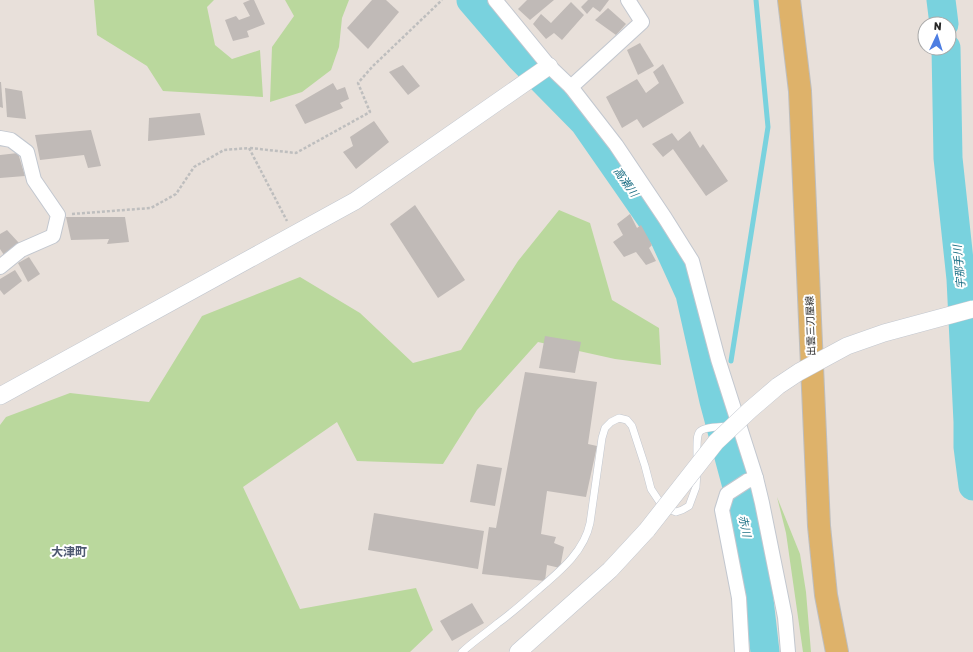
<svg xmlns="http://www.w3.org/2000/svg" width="973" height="652" font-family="Rubik,'Noto Sans JP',sans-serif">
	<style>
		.green { fill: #bad89d }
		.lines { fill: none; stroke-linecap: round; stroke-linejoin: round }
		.stream { stroke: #79d2de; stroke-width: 5 }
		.river { stroke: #79d2de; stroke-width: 29 }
		.building { fill: #c0bab7 }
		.service-casing { stroke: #c2c7cf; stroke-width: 8 }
		.minor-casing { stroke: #c2c7cf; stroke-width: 16 }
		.tertiary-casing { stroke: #c2c7cf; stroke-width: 18 }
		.primary-casing { stroke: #bebebe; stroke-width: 24 }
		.path { stroke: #bebebe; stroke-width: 2.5; stroke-dasharray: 3 2; stroke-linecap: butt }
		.service { stroke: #fff; stroke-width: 7 }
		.minor { stroke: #fff; stroke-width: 14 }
		.tertiary { stroke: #fff; stroke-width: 17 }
		.primary { stroke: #deb26a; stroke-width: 22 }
		.tertiary-bridge-casing { stroke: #c2c7cf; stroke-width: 18; stroke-linecap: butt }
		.tertiary-bridge { stroke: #fff; stroke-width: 17 }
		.labels { text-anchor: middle; stroke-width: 4; stroke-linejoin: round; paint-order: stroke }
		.street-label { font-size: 10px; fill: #272727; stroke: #fff }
		.water-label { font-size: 11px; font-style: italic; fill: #1d7085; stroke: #fff }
		.quarter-label { font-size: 12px; font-weight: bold; fill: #4e5972; stroke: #fff }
	</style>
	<rect width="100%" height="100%" fill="#e8e0da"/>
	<g class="green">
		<polygon points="94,0 214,0 207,7 215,45 232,59 260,50 263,97 163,91 147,66 97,35"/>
		<polygon points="285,0 349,0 342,18 339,47 331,70 302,92 270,102 272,47 294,16"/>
		<polygon points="559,210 590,223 612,300 659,328 661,365 615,359 538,342 477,410 443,464 357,461 337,422 243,487 300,609 416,588 433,630 410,652 0,652 0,425 6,417 70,393 149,402 202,316 300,277 360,313 413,363 461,350 518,261"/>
		<polygon points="777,497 800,554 806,592 811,652 803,652 786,533"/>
	</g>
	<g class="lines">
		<g class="stream">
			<polyline points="731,361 768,127 756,0"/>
			<polyline points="714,401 720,385"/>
		</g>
		<g class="river">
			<polyline points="471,0 520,57 584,122 664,237 690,294 714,401 736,483 758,591 765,652"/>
			<polyline points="941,0 944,24"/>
			<polyline points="946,48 948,158 961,279 968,422 968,447 973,486"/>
		</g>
	</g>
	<g class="building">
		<polygon points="250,0 254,0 265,24 247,31 249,37 233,41 225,20 236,16 239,20 250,16 243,3"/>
		<polygon points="372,0 386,0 399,12 368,49 347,28"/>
		<polygon points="527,0 554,0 530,20 518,9"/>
		<polygon points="588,0 609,0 600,12 593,7 587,14 581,7"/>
		<polygon points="571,2 584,15 562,40 554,33 546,39 533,24 541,14 551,23"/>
		<polygon points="608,8 626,24 616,35 595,20"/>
		<polygon points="640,43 654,66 638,75 627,50"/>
		<polygon points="663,64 684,103 643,128 637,119 622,128 606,97 637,79 646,93 659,83 653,72"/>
		<polygon points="403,65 420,86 408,95 389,72"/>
		<polygon points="0,82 1,82 3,108 0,107"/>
		<polygon points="333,83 337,90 345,87 349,99 340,103 343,108 305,124 295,105"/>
		<polygon points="5,88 22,91 26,119 7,117"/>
		<polygon points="200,113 205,135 148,141 149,118"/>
		<polygon points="374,121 389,142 356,169 343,152 353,146 350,137"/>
		<polygon points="91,130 101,166 88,168 84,155 40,160 35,135"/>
		<polygon points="690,131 700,148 703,144 728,181 706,196 673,149 663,157 652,144 672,133 678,141"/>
		<polygon points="18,153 25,176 0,178 0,155"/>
		<polygon points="415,205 465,280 438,298 390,224"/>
		<polygon points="630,214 637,228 641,225 652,245 649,248 656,261 646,265 636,252 624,257 613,242 623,235 617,224"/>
		<polygon points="66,217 125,217 129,242 107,244 109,239 71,240"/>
		<polygon points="7,230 19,243 4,255 0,249 0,234"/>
		<polygon points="29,257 40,274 28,282 18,263"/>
		<polygon points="15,270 22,281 4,295 0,290 0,279"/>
		<polygon points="545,336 581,342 575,373 539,368"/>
		<polygon points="525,372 597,382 588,444 597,446 586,497 547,491 541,534 556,537 554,543 564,547 560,568 547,565 545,581 482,574 489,527 496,528"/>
		<polygon points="477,464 502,468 495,506 470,502"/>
		<polygon points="374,513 484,531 478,569 368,550"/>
		<polygon points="472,603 484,623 452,641 440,621"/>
	</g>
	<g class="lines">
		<defs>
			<g id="service">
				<path d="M697,461C697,426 694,429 729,426"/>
				<path d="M462,652C474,641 486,633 498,623C512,613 525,601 538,590C560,571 584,552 590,523L602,438L605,428L611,422L619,418L627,420L632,426L645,466L651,489L663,507L676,512L682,510L689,506L696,487L697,472"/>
			</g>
			<g id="minor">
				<polyline points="495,0 549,66 571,87 616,145 665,218 692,261 718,359 756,478 762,503 785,617 788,652"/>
				<polyline points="571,87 642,22 628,0"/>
				<polyline points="0,138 11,140 27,152 34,180 58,215 53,236 21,250 0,267"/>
				<polyline points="742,652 739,598 722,510 727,494 747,481 756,478"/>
			</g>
			<g id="tertiary">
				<polyline points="0,396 355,201 549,66"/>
				<polyline points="518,652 610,570 647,530"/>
			</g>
			<polyline id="primary" points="789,0 800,91 819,526 826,595 837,652"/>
		</defs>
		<use href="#service" class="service-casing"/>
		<use href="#minor" class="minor-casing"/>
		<use href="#tertiary" class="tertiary-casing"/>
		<use href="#primary" class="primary-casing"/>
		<g class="path">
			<polyline points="250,148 296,153 370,112 358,83 373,66 442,0"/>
			<polyline points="72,214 151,208 176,194 194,167 224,150 249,148 287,221"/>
		</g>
		<use href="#service" class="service"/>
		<use href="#minor" class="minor"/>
		<use href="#tertiary" class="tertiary"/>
		<use href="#primary" class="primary"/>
		<defs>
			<polyline id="tertiary-bridge" points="647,530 716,442 750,410 778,386 799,372 847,346 884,333 973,309"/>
		</defs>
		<use href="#tertiary-bridge" class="tertiary-bridge-casing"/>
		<use href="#tertiary-bridge" class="tertiary-bridge"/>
	</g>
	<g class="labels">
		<g class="street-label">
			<text transform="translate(810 326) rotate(-92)" y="4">出雲三刀屋線</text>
		</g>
		<g class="water-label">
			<text transform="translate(626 182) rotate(55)" y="4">高瀬川</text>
			<text transform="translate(959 267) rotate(-95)" y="4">宇那手川</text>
			<text transform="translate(745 526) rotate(78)" y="4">赤川</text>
		</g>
		<g class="quarter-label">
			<text x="69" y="556">大津町</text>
		</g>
	</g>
	<g transform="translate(937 36) rotate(4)"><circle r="19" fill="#ffffff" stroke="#a9a9a9"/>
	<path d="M0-3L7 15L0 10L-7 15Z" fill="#4d7ee2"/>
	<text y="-6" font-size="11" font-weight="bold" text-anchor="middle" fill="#272727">N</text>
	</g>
</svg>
